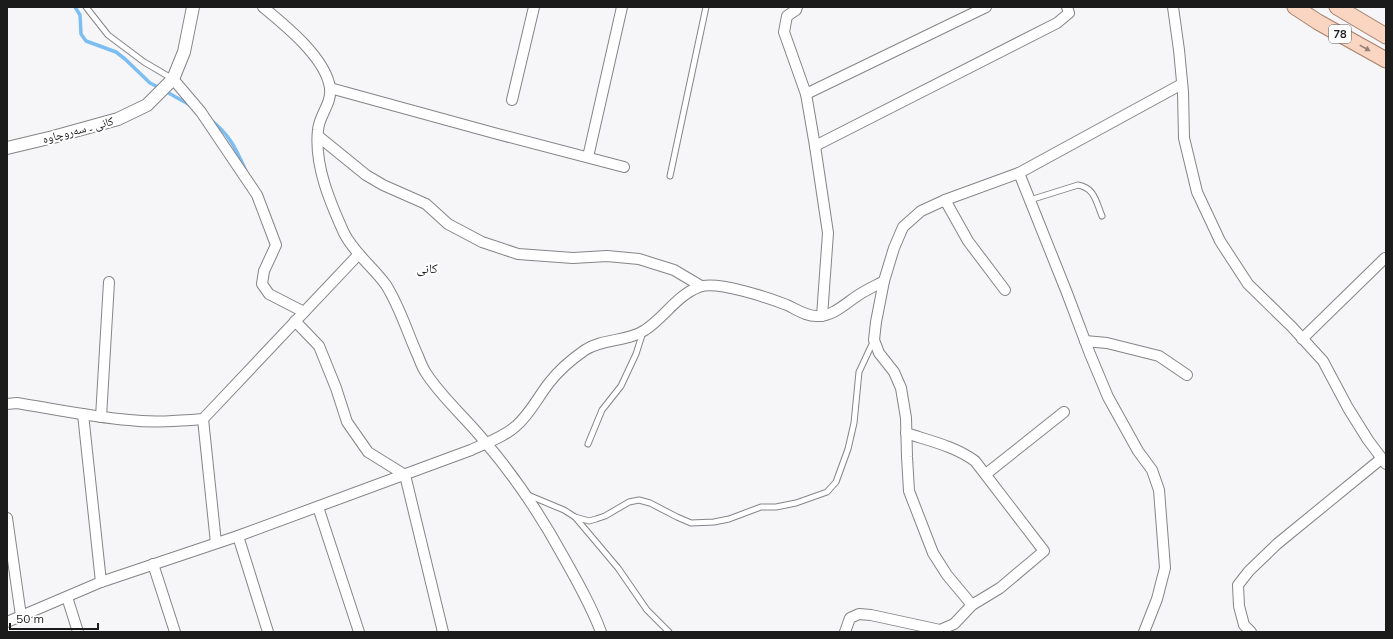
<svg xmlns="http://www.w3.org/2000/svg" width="1393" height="639" font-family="Mulish,'Noto Naskh Arabic',sans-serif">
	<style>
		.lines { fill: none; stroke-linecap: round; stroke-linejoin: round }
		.stream { stroke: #7cbef2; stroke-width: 3.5 }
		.service-casing { stroke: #858588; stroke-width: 7 }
		.minor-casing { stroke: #858588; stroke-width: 12 }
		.tertiary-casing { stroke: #858588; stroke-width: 14 }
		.primary-casing { stroke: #a9826d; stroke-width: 17 }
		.service { stroke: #fff; stroke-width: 5 }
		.minor { stroke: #fff; stroke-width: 10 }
		.tertiary { stroke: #fff; stroke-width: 12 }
		.primary { stroke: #f9d5c2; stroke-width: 15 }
		.oneway { fill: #958177 }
		.labels { text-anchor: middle; stroke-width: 4; stroke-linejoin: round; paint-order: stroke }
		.shield { fill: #fff; stroke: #5f5f60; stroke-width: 1 }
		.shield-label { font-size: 11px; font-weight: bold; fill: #1b1b1c }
		.street-label { font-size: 12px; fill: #1b1b1c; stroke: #fff }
		.neighbourhood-label { font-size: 13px; fill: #1b1b1c; stroke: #fff }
	</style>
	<rect width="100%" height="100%" fill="#f6f6f9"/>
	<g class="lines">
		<g class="stream">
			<polyline points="75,7 80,15 81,34 86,41 116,52 125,59 150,83 160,88"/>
			<polyline points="165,91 190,105"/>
			<path d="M211,120C230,135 236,149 246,171"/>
		</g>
		<defs>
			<g id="service">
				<polyline points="86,7 108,35 144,62 173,79"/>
				<polyline points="670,176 706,7"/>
				<path d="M1030,200L1078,185C1095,188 1096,202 1102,216"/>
				<polyline points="588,444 602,410 621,386 636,354 643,332"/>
				<polyline points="528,495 564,510 575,517 618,568 647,610 669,632"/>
				<polyline points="575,517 589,521 596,519 605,516 629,502 639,500 650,503 677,517 691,523 714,522 729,519 761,507 776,507 796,503 827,492 836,482 848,449 854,423 859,372 874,340"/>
			</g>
			<g id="minor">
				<path d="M263,7C285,25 326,58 330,88C332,104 319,115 318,130C314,165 330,202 344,233C354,253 373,267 386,285C400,307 407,332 418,356C420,361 422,367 426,373C442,398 467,419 486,443C516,478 541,516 563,556C577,581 591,605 601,632"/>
				<polyline points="797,7 796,10 787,16 784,32 806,94 815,146 828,233 822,316"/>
				<polyline points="1173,7 1179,50 1183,92 1184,138 1197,192 1220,241 1248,284 1292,327 1323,361 1348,408 1368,440 1386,464"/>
				<polyline points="173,79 201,112 257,195 276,245 264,271 262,284 269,294 304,312"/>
				<polyline points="330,88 494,133 624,167"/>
				<polyline points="806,94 986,7"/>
				<polyline points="512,100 534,7"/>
				<polyline points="318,136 366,175 383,185 426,204 448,224 482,242 518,254 573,258 607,256 639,259 674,270 701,286"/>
				<polyline points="815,146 1057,23 1069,13 1067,7"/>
				<polyline points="588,157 622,7"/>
				<polyline points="1019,173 1067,293 1090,354 1108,397 1138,451 1152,470 1159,490 1165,568 1157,599 1144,632"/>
				<polyline points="945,200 968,241 1005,290"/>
				<polyline points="295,321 319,346 336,388 347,422 368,452 405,475 443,632"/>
				<polyline points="1302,339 1385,258"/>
				<polyline points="1085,341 1107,343 1159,356 1187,375"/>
				<path d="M7,404L17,403C54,409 92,417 129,420C153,423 178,421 203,419L359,254"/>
				<polyline points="83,414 101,582"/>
				<polyline points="101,417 109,282"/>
				<polyline points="203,419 216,543"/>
				<polyline points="986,474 1064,412"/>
				<polyline points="318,507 359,632"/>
				<polyline points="7,518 21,616"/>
				<polyline points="238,536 268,632"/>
				<polyline points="153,564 175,632"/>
				<polyline points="67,597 78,632"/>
				<polyline points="972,605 947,575 933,553 909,491 907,457 906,418 901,388 894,372 879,353 874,340 876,322 884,281 894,248 903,227 921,211 945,200 1019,173 1182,84"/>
				<path d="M7,622L101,582L238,536L471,450C486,443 504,437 516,426C530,414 538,397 549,383C559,370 572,359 585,350C603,338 628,342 645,330C664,318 677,295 699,287C716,280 769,298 787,305C796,309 807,317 818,316C833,316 845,304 857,296C866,290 875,286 884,281"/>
				<path d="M845,632L850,618L859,614L871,615L940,630L954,624L972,605L1000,588L1044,551L975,461C954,446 930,441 906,433"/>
				<polyline points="1251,632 1244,625 1239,606 1238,585 1249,571 1277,544 1381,459"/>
			</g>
			<polyline id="tertiary" points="7,148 53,137 118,119 147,105 173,79 184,52 193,7"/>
			<g id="primary">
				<polyline points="1295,7 1318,22 1386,60"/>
				<polyline points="1337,7 1386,36"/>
			</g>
		</defs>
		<use href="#service" class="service-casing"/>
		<use href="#minor" class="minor-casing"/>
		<use href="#tertiary" class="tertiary-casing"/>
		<use href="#primary" class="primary-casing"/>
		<use href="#service" class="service"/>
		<use href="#minor" class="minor"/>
		<use href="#tertiary" class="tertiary"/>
		<use href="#primary" class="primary"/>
	</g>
	<defs><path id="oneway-solid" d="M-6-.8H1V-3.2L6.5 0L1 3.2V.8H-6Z"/></defs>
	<use class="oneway" href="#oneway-solid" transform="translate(1365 48) rotate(29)"/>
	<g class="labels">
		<rect class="shield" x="1329" y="25" width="22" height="18" rx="3"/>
		<g class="shield-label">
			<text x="1340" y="38">78</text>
		</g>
		<g class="street-label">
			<text transform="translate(78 130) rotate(-15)" y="4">کانی ـ سەروچاوە</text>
		</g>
		<g class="neighbourhood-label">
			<text x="427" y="273">کانی</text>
		</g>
	</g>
	<rect width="1393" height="639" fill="none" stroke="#1b1b1c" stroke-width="16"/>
	<path d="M10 623v6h88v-6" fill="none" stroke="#1b1b1c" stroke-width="2"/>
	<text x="16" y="623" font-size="12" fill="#1b1b1c" stroke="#ffffff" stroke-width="3" paint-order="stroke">50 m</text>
</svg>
